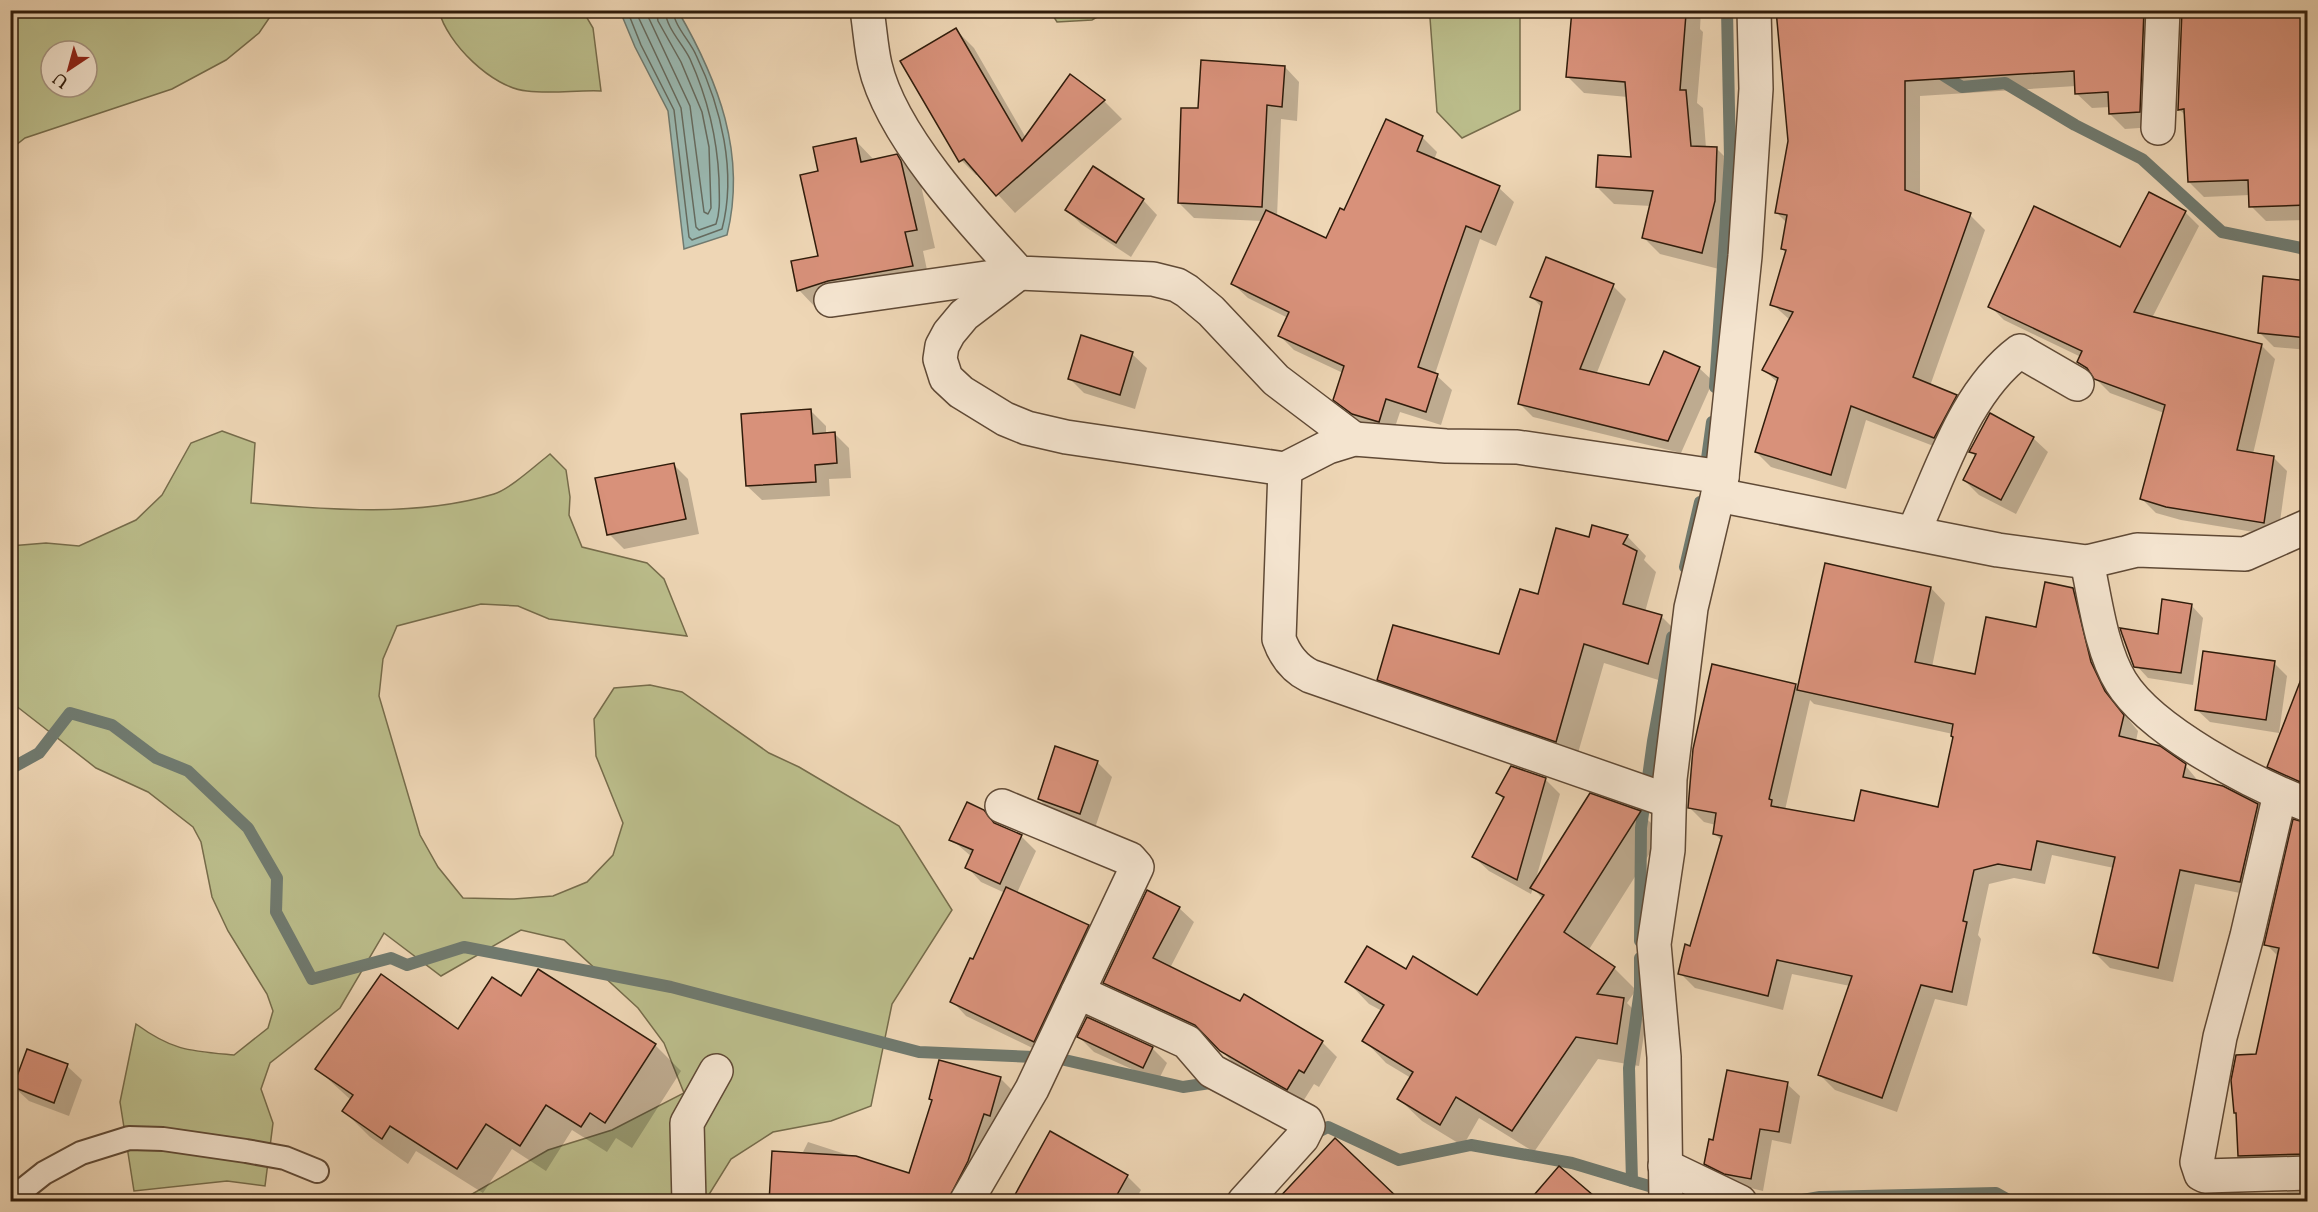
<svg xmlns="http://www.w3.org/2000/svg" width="2318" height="1212" font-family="'Sorts Mill Goudy',serif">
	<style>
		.green { fill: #bbbd8b; stroke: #766c4b; stroke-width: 1.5; fill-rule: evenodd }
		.water { fill: #9ab9b2; stroke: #707a6f; stroke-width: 1.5 }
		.shadow { fill: #0003; fill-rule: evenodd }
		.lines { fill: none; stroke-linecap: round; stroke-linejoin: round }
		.shore { stroke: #656a5e; stroke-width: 1.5 }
		.stream { stroke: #707a6f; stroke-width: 12 }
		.building { fill: #d8917a; stroke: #301c0b; stroke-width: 1.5 }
		.service-casing { stroke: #604a36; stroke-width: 26 }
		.minor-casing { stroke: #604a36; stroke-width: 36 }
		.tertiary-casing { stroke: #604a36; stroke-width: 36 }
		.service { stroke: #f4e4cf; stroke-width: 22 }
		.minor { stroke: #f4e4cf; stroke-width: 33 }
		.tertiary { stroke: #f4e4cf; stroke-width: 33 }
	</style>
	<rect width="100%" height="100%" fill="#eed6b5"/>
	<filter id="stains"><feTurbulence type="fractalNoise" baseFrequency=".00333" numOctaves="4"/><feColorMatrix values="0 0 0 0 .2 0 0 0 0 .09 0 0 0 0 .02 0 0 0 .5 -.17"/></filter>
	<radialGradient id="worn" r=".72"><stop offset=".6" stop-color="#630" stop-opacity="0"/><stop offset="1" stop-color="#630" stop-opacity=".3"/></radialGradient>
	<g class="green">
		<path d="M11,10H274V11L259,33L226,60L172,89L25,138L11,149ZM51,51H87V87H51Z"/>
		<path d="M439,11H583L593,28L601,91C577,90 551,94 527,91C492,88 447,43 439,11Z"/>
		<polygon points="1050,11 1108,11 1092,20 1057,22"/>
		<polygon points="1418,11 1520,11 1520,110 1462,138 1437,112 1430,18"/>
		<path d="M222,431L255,443L251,503C330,510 418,517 494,494C510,489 536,465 550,454L566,470L570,497L569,515L582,547L647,563L664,579L687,636L549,619L518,606L481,604L397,626L383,659L379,696L420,835L438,867L463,898L514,899L553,896L587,882L613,855L623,823L596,756L594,719L614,688L650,685L682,692L769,753L799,767L899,826L952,910L892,1004L871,1106L831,1121L773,1132L731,1159L705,1201H460L548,1150L612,1130L684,1093L664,1043L638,1008L564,940L521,930L441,976L384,933L340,1008L270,1063L261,1089L273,1123L265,1186L227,1181L134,1191L120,1102L136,1024C173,1051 190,1051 234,1055L268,1028L273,1011L267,994L228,931L212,897L201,842L193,827L148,792L96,768L11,702L10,546L46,543L79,546L136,520L162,495L191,443Z"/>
	</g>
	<path class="water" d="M620,11H678C718,80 747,154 727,235L684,249L668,111L635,47Z"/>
	<g class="shadow">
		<polygon points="1573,10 1701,10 1700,29 1703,32 1697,103 1703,108 1706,148 1716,148 1733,165 1731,219 1719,269 1660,254 1643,237 1651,206 1614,204 1597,187 1633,159 1628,97 1584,93 1567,76"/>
		<polygon points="1777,10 2167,10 2154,127 2125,129 2110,114 2110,107 2092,108 2076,93 2076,86 1920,96 1920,197 1970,215 1985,230 1930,386 1956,396 1971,411 1949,452 1866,420 1846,489 1771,467 1756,452 1778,383 1764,370 1790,320 1772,304 1787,253 1782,249 1787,223 1776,212 1789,141"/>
		<polygon points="2308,10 2308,220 2266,221 2251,206 2250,195 2204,197 2189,182 2186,116 2179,109 2183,11"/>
		<polygon points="956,30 974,48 1026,138 1104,101 1122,119 1015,213 980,175 976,175 957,156"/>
		<polygon points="1285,67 1299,82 1297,121 1281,119 1277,217 1327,240 1345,212 1422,137 1437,152 1434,160 1499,188 1514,202 1496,246 1480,239 1460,298 1435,374 1452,390 1441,425 1400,412 1392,436 1368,428 1350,414 1335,399 1343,373 1294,350 1280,336 1288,318 1248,298 1233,284 1263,221 1194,218 1179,203 1199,110"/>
		<polygon points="855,140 875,161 897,156 920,181 935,248 923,251 930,284 848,300 817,309 799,290 819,257 820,173"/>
		<polygon points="1143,200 1157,215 1131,257 1081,224 1067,210"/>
		<polygon points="2185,212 2199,226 2152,318 2261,345 2275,359 2253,454 2273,457 2287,471 2278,536 2181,520 2156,513 2142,499 2164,413 2110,393 2079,362 2081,357 2004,320 1990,306 2121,249"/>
		<polygon points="2265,278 2308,283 2308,350 2274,347 2259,332"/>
		<polygon points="1613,286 1626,299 1596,375 1650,387 1699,368 1713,381 1681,453 1533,417 1520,404 1542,308 1532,297"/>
		<polygon points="1132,354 1147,368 1135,409 1084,393 1069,378"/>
		<polygon points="811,411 826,426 826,434 835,434 849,448 851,478 829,479 830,496 762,500 747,486"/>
		<polygon points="2033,438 2048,452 2016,514 1979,495 1964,480 1976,457 1971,451"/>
		<polygon points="673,464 688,479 699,534 624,549 609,534"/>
		<polygon points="1627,536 1646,556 1644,560 1656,572 1645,612 1661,616 1681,636 1668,683 1604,663 1576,760 1399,699 1379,679 1500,656 1539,596 1590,538"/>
		<path d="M1931,588L1945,603L1932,667L1976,676L2037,629L2072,589L2088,604L2105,678L2119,708L2138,731L2136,741L2185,765L2199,782L2258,805L2273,820L2255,896L2195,884L2173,982L2110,968L2095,953L2114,868L2052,855L2045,884L2014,878L1989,884L1978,935L1981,939L1967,1006L1935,999L1897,1112L1835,1090L1820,1075L1850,986L1792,974L1783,1010L1695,988L1680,973L1691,947L1722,841L1715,834L1716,825L1704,822L1689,807L1795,685L1799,689ZM1810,700L1814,704L1953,734L1954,738L1940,808L1856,823L1785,810Z"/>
		<polygon points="2191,605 2203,618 2193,685 2148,678 2136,665 2159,636"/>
		<polygon points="2274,663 2287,676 2279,733 2210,722 2196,709"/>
		<polygon points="2291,711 2308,718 2308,791 2284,781 2269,766"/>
		<polygon points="1097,762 1112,777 1095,828 1054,814 1039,799"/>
		<polygon points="1545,779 1560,794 1535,882 1640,812 1662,834 1588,951 1614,968 1636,990 1627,1003 1646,1022 1639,1066 1598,1059 1534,1152 1479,1118 1463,1146 1422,1121 1399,1099 1411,1078 1386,1063 1364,1040 1382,1011 1369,1004 1347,981 1406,971 1477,997 1543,899 1533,888 1531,894 1489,871 1474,857 1504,800 1498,793"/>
		<polygon points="983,811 998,826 1021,836 1036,851 1017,893 1088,926 1103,941 1049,1056 966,1016 952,1001 974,962 1005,893 981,882 967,867 972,857 951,839"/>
		<polygon points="2294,821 2308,825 2308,1169 2254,1170 2239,1156 2238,1115 2235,1112 2257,1055 2279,957 2266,944"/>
		<polygon points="1179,908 1194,922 1170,968 1322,1042 1337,1057 1319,1087 1314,1084 1302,1103 1236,1066 1210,1039 1119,997 1105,982"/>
		<polygon points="521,999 655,1045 681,1071 632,1148 616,1138 607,1152 572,1130 546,1171 512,1149 483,1193 416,1151 408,1164 370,1137 344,1111 351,1100 317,1069 459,1031"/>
		<polygon points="1079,1037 1152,1048 1167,1063 1158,1081 1094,1052"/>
		<polygon points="67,1066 82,1080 69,1116 29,1101 14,1087"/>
		<polygon points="1000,1078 1015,1093 968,1202 878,1202 818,1167 803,1152 808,1142 910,1175 933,1101 931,1099"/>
		<polygon points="1787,1084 1800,1096 1791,1144 1772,1140 1763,1191 1738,1185 1718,1176 1706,1163 1714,1142"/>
		<polygon points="1127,1176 1141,1190 1134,1202 1012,1202"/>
		<polygon points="2308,1191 2308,1202 2241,1202 2241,1195"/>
	</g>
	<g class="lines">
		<g class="shore">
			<path d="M627,10L641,45L674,110L689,237L692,240L722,229C737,172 721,107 696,55C690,41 674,26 673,10"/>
			<path d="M635,10L681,108L696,227L699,230L716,224C721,209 719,195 719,179C717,136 708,99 690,59C683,44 666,28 665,10"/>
			<polyline points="645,10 690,106 704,212 708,214 711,208 709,147 702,112 681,62 658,21 656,10"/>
		</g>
		<g class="stream">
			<polyline points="1935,70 1962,87 2005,83 2075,125 2142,159 2222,232 2301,248 2308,253"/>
			<polyline points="1715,387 1730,158 1727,10"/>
			<polyline points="1705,473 1712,422"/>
			<polyline points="1685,567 1700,502"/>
			<polyline points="10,769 39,753 70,713 112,725 156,758 188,771 248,828 277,878 276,912 312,979 391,958 407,965 464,947 671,987 919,1052 1056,1058 1183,1087 1217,1082"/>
			<polyline points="1640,941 1641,828 1653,741 1672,637"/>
			<polyline points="1640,958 1640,990 1629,1068 1632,1181 1704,1202"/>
			<polyline points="1310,1136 1328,1127 1399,1160 1471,1145 1572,1163 1632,1181"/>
			<polyline points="1791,1202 1820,1197 1996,1193 2012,1202"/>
		</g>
	</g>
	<g class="building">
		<polygon points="1572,10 1686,14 1680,90 1686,90 1691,146 1717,147 1715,201 1702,253 1642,238 1653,191 1596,187 1598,155 1631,157 1625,82 1566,77"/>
		<polygon points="1776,10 2144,10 2140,112 2109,114 2108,92 2075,94 2074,71 1905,81 1905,190 1971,213 1913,377 1957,395 1934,438 1851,406 1831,475 1755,452 1778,378 1762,370 1793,312 1770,305 1786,250 1781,249 1787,215 1775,213 1788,141"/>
		<polygon points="2182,10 2304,10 2307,205 2249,207 2248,180 2188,182 2184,109 2178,110"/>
		<polygon points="956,28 1022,141 1070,74 1105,100 996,196 964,159 959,162 900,61"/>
		<polygon points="1201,60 1285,66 1282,107 1267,105 1262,207 1178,203 1181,108 1198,108"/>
		<polygon points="1386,119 1423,136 1417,151 1500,186 1481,232 1466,226 1446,283 1418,367 1438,374 1426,412 1386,399 1379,422 1352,414 1333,400 1344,366 1278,336 1289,312 1231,284 1266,210 1326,238 1340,208 1344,210"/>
		<polygon points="856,138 861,162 897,154 901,161 917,230 905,232 913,266 828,281 797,291 791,261 818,256 800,175 818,171 813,147"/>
		<polygon points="1093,166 1144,199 1116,243 1065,210"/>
		<polygon points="2149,192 2186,211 2134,312 2262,344 2237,450 2274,456 2264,523 2166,507 2140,499 2165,405 2094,379 2087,368 2077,362 2082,351 1988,307 2034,206 2120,247"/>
		<polygon points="1546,257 1614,284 1580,369 1649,385 1664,351 1700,367 1668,441 1518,404 1542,302 1530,297"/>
		<polygon points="2263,276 2307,281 2307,338 2258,333"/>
		<polygon points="1081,335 1133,352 1120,395 1068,379"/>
		<polygon points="811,409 813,434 835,432 837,463 815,465 816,482 746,486 741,414"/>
		<polygon points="1990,413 2034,437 2001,500 1963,480 1976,454 1969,452"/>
		<polygon points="674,463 686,519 607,535 595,478"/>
		<polygon points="1592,525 1628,535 1623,544 1637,551 1623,604 1662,615 1648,664 1584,644 1556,742 1377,680 1393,625 1499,654 1520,589 1538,594 1556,528 1589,537"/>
		<polygon points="1825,563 1931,587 1915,662 1975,674 1986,617 2036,627 2045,582 2073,588 2091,662 2105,691 2124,715 2119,736 2160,746 2186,764 2183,777 2223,786 2258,804 2240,882 2180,870 2158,968 2093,953 2115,857 2037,841 2031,870 1998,864 1974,870 1963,921 1967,922 1952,992 1921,985 1882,1098 1818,1075 1852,976 1777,960 1768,996 1678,974 1685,944 1690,946 1722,836 1713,834 1716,813 1688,808 1693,749 1712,664 1796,684 1769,799 1772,800 1771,806 1854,821 1861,790 1938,807 1953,737 1951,736 1953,724 1797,690"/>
		<polygon points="2162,599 2192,604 2181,673 2134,667 2122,634 2120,628 2158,634"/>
		<polygon points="2203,651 2275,661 2266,720 2195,710"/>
		<polygon points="2305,669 2307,670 2307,785 2267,767"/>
		<polygon points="1055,746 1098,761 1080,814 1038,799"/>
		<polygon points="1511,766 1546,778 1517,880 1472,857 1504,797 1496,793"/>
		<polygon points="1590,793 1641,811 1564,932 1615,967 1597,994 1624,998 1617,1044 1576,1037 1512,1131 1456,1097 1440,1125 1397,1099 1413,1072 1362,1041 1384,1005 1345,982 1367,946 1406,969 1413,956 1477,995 1544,895 1530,888"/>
		<polygon points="967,802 984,810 994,823 1022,835 1000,884 965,868 973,850 949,840"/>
		<polygon points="2293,819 2307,823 2307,1154 2238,1156 2236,1113 2234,1113 2231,1080 2236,1055 2256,1054 2279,948 2264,945"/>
		<polygon points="1006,887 1089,925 1034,1042 950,1002 970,958 973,959"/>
		<polygon points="1147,890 1180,907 1153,958 1240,1001 1244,994 1323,1041 1304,1073 1299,1070 1287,1090 1220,1051 1195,1025 1103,983"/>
		<polygon points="538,969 656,1044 605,1123 590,1113 581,1127 546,1105 520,1146 486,1124 457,1169 390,1126 382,1139 342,1111 353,1095 315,1069 381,974 458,1029 492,977 521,996"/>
		<polygon points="1087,1017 1153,1047 1143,1068 1077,1037"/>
		<polygon points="27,1049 68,1064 54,1103 13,1087"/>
		<polygon points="939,1060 1001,1077 990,1116 984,1114 968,1161 947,1202 769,1202 772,1151 856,1156 909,1173 932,1100 929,1099"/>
		<polygon points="1727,1070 1788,1082 1779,1132 1760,1129 1751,1179 1724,1174 1704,1164 1709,1139 1713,1140"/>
		<polygon points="1050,1131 1128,1175 1113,1202 1011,1202"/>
		<polygon points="1335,1138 1376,1177 1402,1202 1275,1202"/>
		<polygon points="1559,1166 1601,1202 1528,1202"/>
	</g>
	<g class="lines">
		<defs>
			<polyline id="service" points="10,1200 44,1173 81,1153 129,1138 163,1139 246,1151 285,1158 317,1171"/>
			<g id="minor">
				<path d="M867,10C870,29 871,48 875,65C891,135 971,221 1019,273L1153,279L1177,285L1187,291L1211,311L1276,380L1354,439"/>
				<polyline points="2158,128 2163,10"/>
				<polyline points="1019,273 964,315 949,333 942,346 940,359 946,378 961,392 1005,419 1027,428 1066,437 1285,469 1328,447 1354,439 1446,446 1517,447 1722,477"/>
				<polyline points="831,300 1014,274"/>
				<path d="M1285,469L1279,639C1285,656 1294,668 1310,676L1669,801"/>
				<polyline points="1718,495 1998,550 2087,562 2137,550 2245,554 2308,526"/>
				<path d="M1913,533C1942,471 1964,393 2020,351L2077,384"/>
				<path d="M2087,562C2095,598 2101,650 2121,682C2151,731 2253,784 2308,805"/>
				<polyline points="2280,794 2247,936 2220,1037 2197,1162 2201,1174 2205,1176 2308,1173"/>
				<polyline points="1078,992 1187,1042 1212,1071 1306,1121 1308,1126 1302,1138 1244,1202"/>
				<polyline points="1665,1166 1740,1202"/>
				<polyline points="689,1202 687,1123 716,1071"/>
				<polyline points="966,1202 1032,1089 1137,867 1130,859 1002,806"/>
			</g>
			<polyline id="tertiary" points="1666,1202 1664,1057 1654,944 1668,850 1670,779 1691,608 1722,477 1745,256 1756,89 1754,10"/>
		</defs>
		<use href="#service" class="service-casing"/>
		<use href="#minor" class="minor-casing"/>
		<use href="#tertiary" class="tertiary-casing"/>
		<use href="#service" class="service"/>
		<use href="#minor" class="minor"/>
		<use href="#tertiary" class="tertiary"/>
	</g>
	<rect width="2318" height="1212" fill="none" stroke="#eed6b5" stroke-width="36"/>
	<rect x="12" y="12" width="2294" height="1188" fill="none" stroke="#301c0b" stroke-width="3"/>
	<rect x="18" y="18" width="2282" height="1176" fill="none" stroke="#301c0b" stroke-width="1.5"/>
	<g transform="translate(69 69) rotate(216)"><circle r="28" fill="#f4e4cf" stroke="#a69481" stroke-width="1.5"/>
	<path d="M0-4.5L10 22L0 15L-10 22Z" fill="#8f2418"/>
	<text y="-9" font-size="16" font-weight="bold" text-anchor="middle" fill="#301c0b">U</text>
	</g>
	<rect width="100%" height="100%" filter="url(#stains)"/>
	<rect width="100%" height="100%" fill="url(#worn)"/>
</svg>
